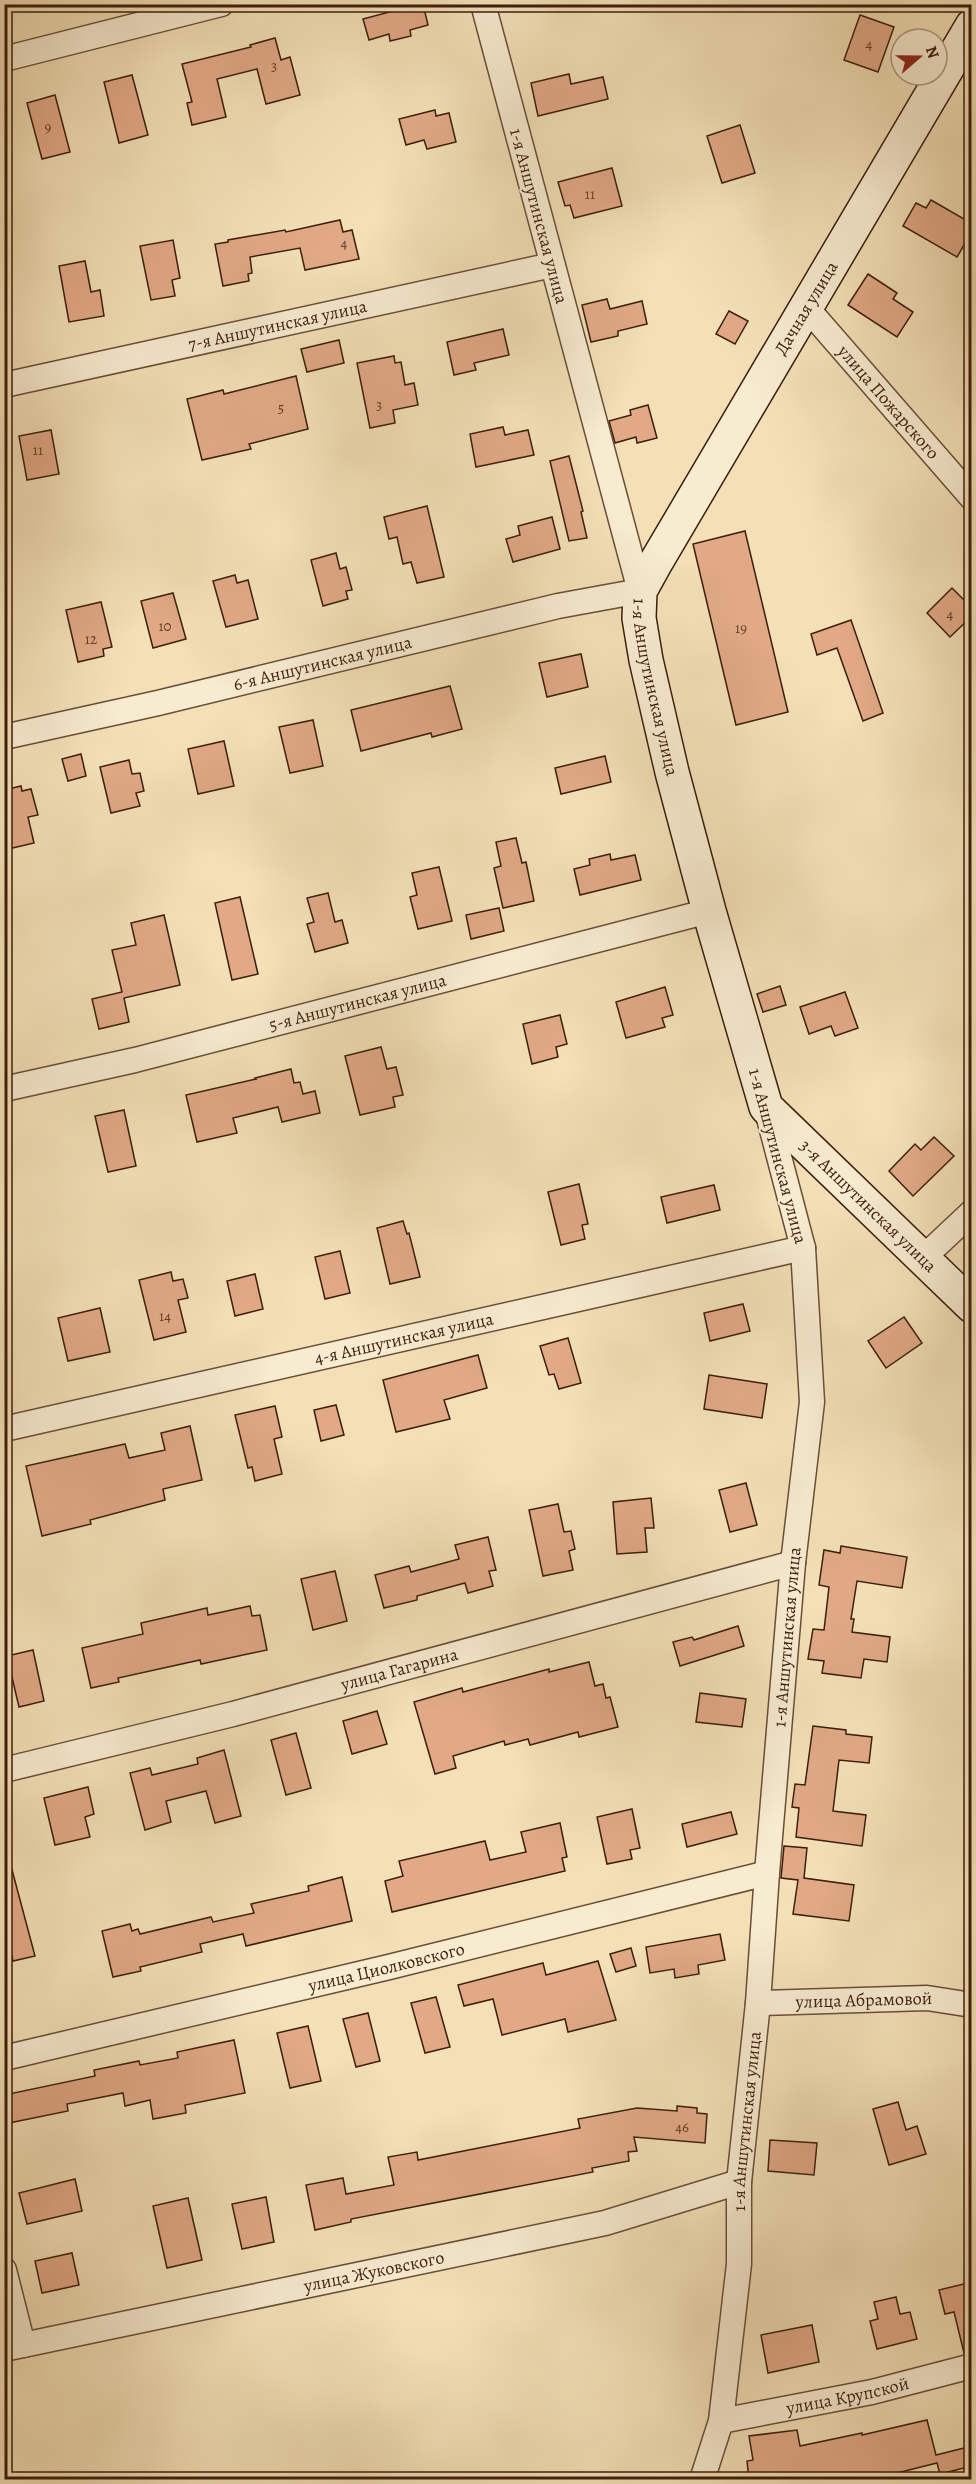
<svg xmlns="http://www.w3.org/2000/svg" width="976" height="2484" font-family="Alegreya,serif">
	<style>
		.building { fill: #e1a986; stroke: #3c1e0d; stroke-width: 1.5 }
		.lines { fill: none; stroke-linecap: round; stroke-linejoin: round }
		.street-casing { stroke: #6a4e38; stroke-width: 27 }
		.secondary-casing { stroke: #3c1e0d; stroke-width: 36 }
		.street { stroke: #f7ebd0; stroke-width: 24 }
		.secondary { stroke: #f7ebd0; stroke-width: 33 }
		.labels { text-anchor: middle; stroke-width: 4.5; stroke-linejoin: round; paint-order: stroke }
		.number-label { font-size: 15px; fill: #65412b }
		.street-label { font-size: 18px; fill: #3c1e0d; stroke: #f7ebd0 }
	</style>
	<rect width="100%" height="100%" fill="#f3e0b7"/>
	<filter id="stains"><feTurbulence type="fractalNoise" baseFrequency=".00333" numOctaves="4"/><feColorMatrix values="0 0 0 0 .2 0 0 0 0 .09 0 0 0 0 .02 0 0 0 .5 -.17"/></filter>
	<radialGradient id="worn" r=".72"><stop offset=".6" stop-color="#630" stop-opacity="0"/><stop offset="1" stop-color="#630" stop-opacity=".3"/></radialGradient>
	<!-- building -->
	<g class="building">
		<polygon points="419,4 423,4 428,25 410,30 411,36 390,41 389,34 369,40 363,19"/>
		<polygon points="860,15 894,27 878,72 844,60"/>
		<polygon points="275,38 281,60 290,57 300,95 266,104 257,69 217,79 226,117 192,125 187,103 192,102 182,64 251,47 250,45"/>
		<polygon points="569,74 571,84 603,77 608,99 538,116 531,83"/>
		<polygon points="132,75 148,135 119,143 104,82"/>
		<polygon points="55,95 70,152 42,159 27,103"/>
		<polygon points="435,110 436,116 449,113 456,142 427,149 424,140 406,145 399,119"/>
		<polygon points="740,125 755,173 722,183 707,136"/>
		<polygon points="612,168 622,206 574,218 570,205 565,206 558,182"/>
		<polygon points="931,200 971,223 967,231 971,233 957,257 903,226 916,203 926,208"/>
		<polygon points="340,220 343,232 352,230 359,259 305,270 300,248 250,257 252,273 248,274 249,281 223,286 215,244 228,242 228,240 285,230 286,232"/>
		<polygon points="173,240 180,278 172,280 175,296 151,300 140,246"/>
		<polygon points="85,261 91,292 100,290 104,316 69,322 59,266"/>
		<polygon points="868,274 897,293 893,299 913,312 897,337 848,305"/>
		<polygon points="607,299 610,309 642,301 647,324 618,331 618,336 591,342 582,305"/>
		<polygon points="729,311 748,321 735,344 716,334"/>
		<polygon points="503,329 509,355 474,363 476,370 454,375 447,342"/>
		<polygon points="339,340 344,363 307,372 301,349"/>
		<polygon points="394,356 395,363 401,362 405,385 414,383 418,405 393,410 395,423 370,428 357,363"/>
		<polygon points="296,376 308,429 249,444 251,449 202,460 187,399 223,390 224,394"/>
		<polygon points="648,405 657,438 637,443 636,437 615,443 609,421 631,415 630,410"/>
		<polygon points="503,427 505,435 528,430 534,455 476,467 470,434"/>
		<polygon points="51,430 59,474 27,480 19,436"/>
		<polygon points="569,456 583,511 581,512 587,538 569,541 550,461"/>
		<polygon points="427,506 444,577 417,583 411,562 403,564 397,537 389,539 384,517"/>
		<polygon points="552,517 560,549 513,562 506,539 520,535 518,526"/>
		<polygon points="745,531 788,712 736,725 693,544"/>
		<polygon points="336,553 340,569 346,567 352,590 346,591 348,599 323,606 311,560"/>
		<polygon points="235,575 237,583 248,580 258,619 226,627 213,581"/>
		<polygon points="952,588 972,608 972,616 950,637 927,613"/>
		<polygon points="173,593 186,639 153,648 141,601"/>
		<polygon points="101,602 112,647 103,649 104,656 78,662 66,610"/>
		<polygon points="851,620 883,713 863,721 837,648 817,655 811,634"/>
		<polygon points="581,654 588,687 547,697 539,663"/>
		<polygon points="450,686 462,729 432,737 431,733 361,751 351,710"/>
		<polygon points="313,720 323,766 290,773 279,727"/>
		<polygon points="224,741 234,786 198,794 188,749"/>
		<polygon points="81,754 86,776 68,781 62,759"/>
		<polygon points="605,756 611,782 561,794 555,768"/>
		<polygon points="129,760 132,774 140,773 144,791 136,793 140,806 111,813 100,767"/>
		<polygon points="21,786 22,791 31,789 38,815 28,817 34,843 4,850 4,790"/>
		<polygon points="516,838 522,863 526,862 534,901 503,908 494,868 501,866 496,842"/>
		<polygon points="610,854 611,860 635,855 641,880 580,895 574,869 590,865 589,859"/>
		<polygon points="439,867 452,921 418,929 410,897 417,895 412,873"/>
		<polygon points="328,893 335,922 342,920 348,943 315,952 307,924 314,922 307,898"/>
		<polygon points="240,897 258,974 232,980 215,903"/>
		<polygon points="499,908 504,931 471,939 466,915"/>
		<polygon points="164,915 180,985 124,998 129,1022 99,1029 92,999 122,992 112,950 136,945 131,923"/>
		<polygon points="780,986 786,1005 763,1012 757,994"/>
		<polygon points="665,987 673,1015 662,1018 665,1027 626,1038 616,1002"/>
		<polygon points="845,992 858,1028 835,1036 831,1026 809,1034 800,1007"/>
		<polygon points="560,1015 567,1044 556,1047 558,1057 532,1064 523,1024"/>
		<polygon points="381,1047 387,1069 396,1067 403,1095 393,1097 395,1107 360,1115 345,1056"/>
		<polygon points="291,1069 294,1083 300,1082 303,1094 315,1091 320,1113 282,1122 278,1107 233,1118 237,1133 197,1142 186,1095 256,1079 255,1078"/>
		<polygon points="124,1110 136,1166 108,1172 95,1116"/>
		<polygon points="934,1137 954,1156 913,1196 889,1171 915,1144 921,1150"/>
		<polygon points="579,1184 588,1224 582,1225 585,1239 561,1245 548,1192"/>
		<polygon points="714,1185 720,1210 667,1223 661,1197"/>
		<polygon points="403,1221 407,1234 409,1233 420,1277 390,1284 377,1228"/>
		<polygon points="340,1251 350,1293 325,1299 315,1257"/>
		<polygon points="171,1272 173,1281 183,1279 188,1298 178,1300 186,1332 154,1340 139,1280"/>
		<polygon points="255,1274 263,1309 235,1316 227,1281"/>
		<polygon points="743,1304 750,1331 710,1341 704,1313"/>
		<polygon points="100,1308 110,1352 68,1361 58,1318"/>
		<polygon points="904,1317 922,1343 886,1368 868,1341"/>
		<polygon points="568,1338 581,1383 559,1389 554,1374 549,1375 540,1346"/>
		<polygon points="478,1355 487,1388 444,1400 450,1419 396,1432 383,1380"/>
		<polygon points="709,1375 767,1384 762,1418 704,1409"/>
		<polygon points="336,1405 344,1435 321,1441 314,1410"/>
		<polygon points="275,1406 282,1437 274,1439 282,1474 255,1481 252,1467 248,1468 235,1415"/>
		<polygon points="190,1426 202,1480 163,1489 165,1500 90,1520 91,1524 42,1536 26,1466 125,1444 129,1458 165,1450 161,1433"/>
		<polygon points="746,1483 757,1525 730,1532 719,1490"/>
		<polygon points="651,1498 654,1528 645,1528 647,1552 617,1554 613,1502"/>
		<polygon points="558,1504 564,1532 571,1531 575,1549 569,1551 573,1570 543,1576 529,1510"/>
		<polygon points="488,1537 496,1570 489,1571 493,1586 468,1593 465,1583 417,1596 417,1600 384,1608 375,1575 409,1566 411,1572 459,1559 455,1545"/>
		<polygon points="841,1546 907,1557 902,1588 857,1581 851,1619 854,1619 852,1632 890,1637 887,1662 864,1659 861,1678 822,1673 824,1661 808,1659 813,1629 824,1630 829,1587 819,1585 824,1550 840,1553"/>
		<polygon points="335,1571 347,1621 313,1630 301,1579"/>
		<polygon points="250,1606 252,1616 260,1615 267,1650 201,1664 200,1660 118,1678 119,1682 91,1688 82,1648 143,1634 141,1623 207,1608 208,1615"/>
		<polygon points="738,1626 744,1646 680,1666 673,1642 692,1637 694,1640"/>
		<polygon points="33,1650 44,1701 19,1707 7,1656"/>
		<polygon points="589,1662 595,1686 603,1684 606,1698 610,1697 618,1727 579,1737 578,1732 530,1745 528,1739 505,1745 504,1741 453,1756 456,1768 435,1774 414,1702 462,1688 463,1692 549,1669 549,1672"/>
		<polygon points="700,1693 746,1699 742,1727 696,1722"/>
		<polygon points="377,1711 387,1744 352,1754 343,1721"/>
		<polygon points="813,1726 846,1730 846,1734 872,1737 869,1763 839,1760 833,1811 866,1815 862,1846 796,1837 799,1808 792,1807 795,1784 805,1785"/>
		<polygon points="296,1733 311,1788 286,1795 271,1740"/>
		<polygon points="224,1750 241,1816 215,1823 206,1791 166,1801 171,1822 145,1830 130,1773 150,1768 152,1775 198,1764 197,1758"/>
		<polygon points="88,1787 94,1814 85,1817 90,1837 55,1845 44,1798"/>
		<polygon points="632,1809 640,1848 630,1850 632,1859 607,1864 597,1817"/>
		<polygon points="731,1812 737,1834 687,1847 682,1824"/>
		<polygon points="560,1823 567,1857 562,1858 565,1871 392,1912 385,1881 403,1876 399,1861 485,1841 490,1860 526,1852 521,1832"/>
		<polygon points="784,1846 807,1848 804,1878 854,1885 849,1921 793,1914 798,1880 781,1878"/>
		<polygon points="11,1866 35,1956 13,1961 4,1926 4,1867"/>
		<polygon points="342,1877 352,1921 246,1946 243,1934 200,1944 202,1952 140,1967 141,1971 113,1977 102,1931 130,1924 132,1931 138,1929 140,1934 211,1917 213,1922 254,1913 251,1904 309,1891 308,1886"/>
		<polygon points="720,1934 725,1960 698,1965 699,1974 675,1978 674,1969 650,1973 646,1947"/>
		<polygon points="631,1948 636,1966 616,1972 610,1954"/>
		<polygon points="598,1961 616,2020 568,2032 565,2019 502,2035 493,1999 464,2006 458,1985 543,1963 546,1975"/>
		<polygon points="436,1997 450,2047 425,2053 411,2003"/>
		<polygon points="368,2013 380,2061 356,2067 343,2019"/>
		<polygon points="308,2026 321,2081 290,2088 277,2033"/>
		<polygon points="234,2040 245,2093 185,2105 186,2113 153,2119 150,2100 125,2106 123,2093 67,2104 68,2111 4,2124 4,2095 95,2076 94,2070 139,2061 140,2065 178,2058 177,2052"/>
		<polygon points="898,2102 906,2130 917,2126 926,2154 889,2165 873,2109"/>
		<polygon points="677,2106 697,2108 697,2113 707,2114 705,2143 634,2137 637,2151 628,2152 629,2161 592,2168 593,2172 351,2219 351,2222 315,2230 306,2185 343,2178 346,2194 394,2185 388,2157 417,2152 418,2160 580,2128 578,2119 637,2108 677,2111"/>
		<polygon points="770,2140 817,2143 814,2175 768,2171"/>
		<polygon points="75,2179 82,2211 27,2224 19,2193"/>
		<polygon points="266,2197 274,2242 242,2249 232,2204"/>
		<polygon points="188,2198 202,2260 167,2268 153,2206"/>
		<polygon points="72,2253 79,2285 42,2293 35,2261"/>
		<polygon points="972,2282 972,2352 964,2353 954,2312 945,2314 939,2290"/>
		<polygon points="896,2297 900,2314 910,2312 917,2339 877,2349 870,2321 878,2319 874,2302"/>
		<polygon points="812,2325 819,2362 768,2373 761,2335"/>
		<polygon points="927,2420 936,2455 972,2446 972,2466 940,2474 937,2463 869,2480 749,2480 747,2461 753,2460 749,2436 797,2430 800,2446 862,2433 862,2435"/>
	</g>
	<g class="lines">
		<defs>
			<g id="street">
				<polyline points="4,59 221,4"/>
				<path id="s1" d="M 806,307 L 972,498"/>
				<path id="s2" d="M 4,385 L 552,265"/>
				<path id="s3" d="M 4,737 L 158,703 L 558,606 L 640,591 L 483,4"/>
				<path id="s4" d="M 4,1089 L 135,1060 L 709,911"/>
				<polyline points="923,1258 972,1212"/>
				<path id="s5" d="M 4,1429 L 803,1248"/>
				<path id="s6" d="M 4,1770 L 233,1714 L 793,1563"/>
				<path id="s7" d="M 758,2003 L 927,1998 L 972,2005"/>
				<path id="s8" d="M 4,2058 L 389,1967 L 767,1873"/>
				<polyline points="4,2270 23,2345"/>
				<path id="s9" d="M 4,2349 L 605,2223 L 739,2182"/>
				<path id="s10" d="M 721,2421 L 872,2392 L 972,2366"/>
				<path id="s11" d="M 702,2480 L 721,2421 L 739,2264 L 739,2182 L 758,2003 L 767,1873 L 793,1563 L 812,1402 L 803,1248 L 766,1107"/>
			</g>
			<g id="secondary">
				<path id="s12" d="M 972,26 L 656,562 L 640,591 L 639,618 L 646,660 L 672,772 L 709,911 L 766,1107 L 972,1306"/>
			</g>
		</defs>
		<!-- street casing -->
		<use href="#street" class="street-casing"/>
		<!-- secondary casing -->
		<use href="#secondary" class="secondary-casing"/>
		<!-- street -->
		<use href="#street" class="street"/>
		<!-- secondary -->
		<use href="#secondary" class="secondary"/>
	</g>
	<g class="labels">
		<!-- number labels -->
		<g class="number-label">
			<text x="869" y="49">4</text>
			<text x="274" y="71">3</text>
			<text x="48" y="132">9</text>
			<text x="590" y="199">11</text>
			<text x="344" y="248">4</text>
			<text x="379" y="410">3</text>
			<text x="281" y="413">5</text>
			<text x="38" y="455">11</text>
			<text x="950" y="619">4</text>
			<text x="165" y="631">10</text>
			<text x="741" y="633">19</text>
			<text x="91" y="644">12</text>
			<text x="165" y="1321">14</text>
			<text x="682" y="2132">46</text>
		</g>
		<!-- street labels -->
		<g class="street-label">
			<text transform="translate(539 216) rotate(75)" y="6">1-я Аншутинская улица</text>
			<text transform="translate(806 308) rotate(-59)" y="6">Дачная улица</text>
			<text dy="6" stroke="none"><textPath href="#s2" startOffset="280">7-я Аншутинская улица</textPath></text>
			<text dy="6" stroke="none"><textPath href="#s1" startOffset="126">улица Пожарского</textPath></text>
			<text dy="6" stroke="none"><textPath href="#s3" startOffset="327">6-я Аншутинская улица</textPath></text>
			<text dy="6" stroke="none"><textPath href="#s12" startOffset="753">1-я Аншутинская улица</textPath></text>
			<text dy="6" stroke="none"><textPath href="#s4" startOffset="364">5-я Аншутинская улица</textPath></text>
			<text transform="translate(778 1156) rotate(75)" y="6">1-я Аншутинская улица</text>
			<text dy="6" stroke="none"><textPath href="#s12" startOffset="1330">3-я Аншутинская улица</textPath></text>
			<text dy="6" stroke="none"><textPath href="#s5" startOffset="410">4-я Аншутинская улица</textPath></text>
			<text dy="6" stroke="none"><textPath href="#s11" startOffset="849">1-я Аншутинская улица</textPath></text>
			<text dy="6" stroke="none"><textPath href="#s6" startOffset="408">улица Гагарина</textPath></text>
			<text dy="6" stroke="none"><textPath href="#s8" startOffset="393">улица Циолковского</textPath></text>
			<text dy="6" stroke="none"><textPath href="#s7" startOffset="106">улица Абрамовой</textPath></text>
			<text dy="6" stroke="none"><textPath href="#s11" startOffset="363">1-я Аншутинская улица</textPath></text>
			<text dy="6" stroke="none"><textPath href="#s9" startOffset="378">улица Жуковского</textPath></text>
			<text dy="6" stroke="none"><textPath href="#s10" startOffset="129">улица Крупской</textPath></text>
		</g>
	</g>
	<!-- margin -->
	<rect width="976" height="2484" fill="none" stroke="#f3e0b7" stroke-width="24"/>
	<rect x="6" y="6" width="964" height="2472" fill="none" stroke="#3c1e0d" stroke-width="3"/>
	<rect x="12" y="12" width="952" height="2460" fill="none" stroke="#3c1e0d" stroke-width="1.5"/>
	<!-- north arrow -->
	<g transform="translate(919 57) rotate(70)"><circle r="28" fill="#f7ebd0" stroke="#ac9982" stroke-width="1.5"/>
	<path d="M0-4.5L10 22L0 15L-10 22Z" fill="#8f2418"/>
	<text y="-9" font-size="16" font-weight="bold" text-anchor="middle" fill="#3c1e0d">N</text>
	</g>
	<rect width="100%" height="100%" filter="url(#stains)"/>
	<rect width="100%" height="100%" fill="url(#worn)"/>
</svg>
